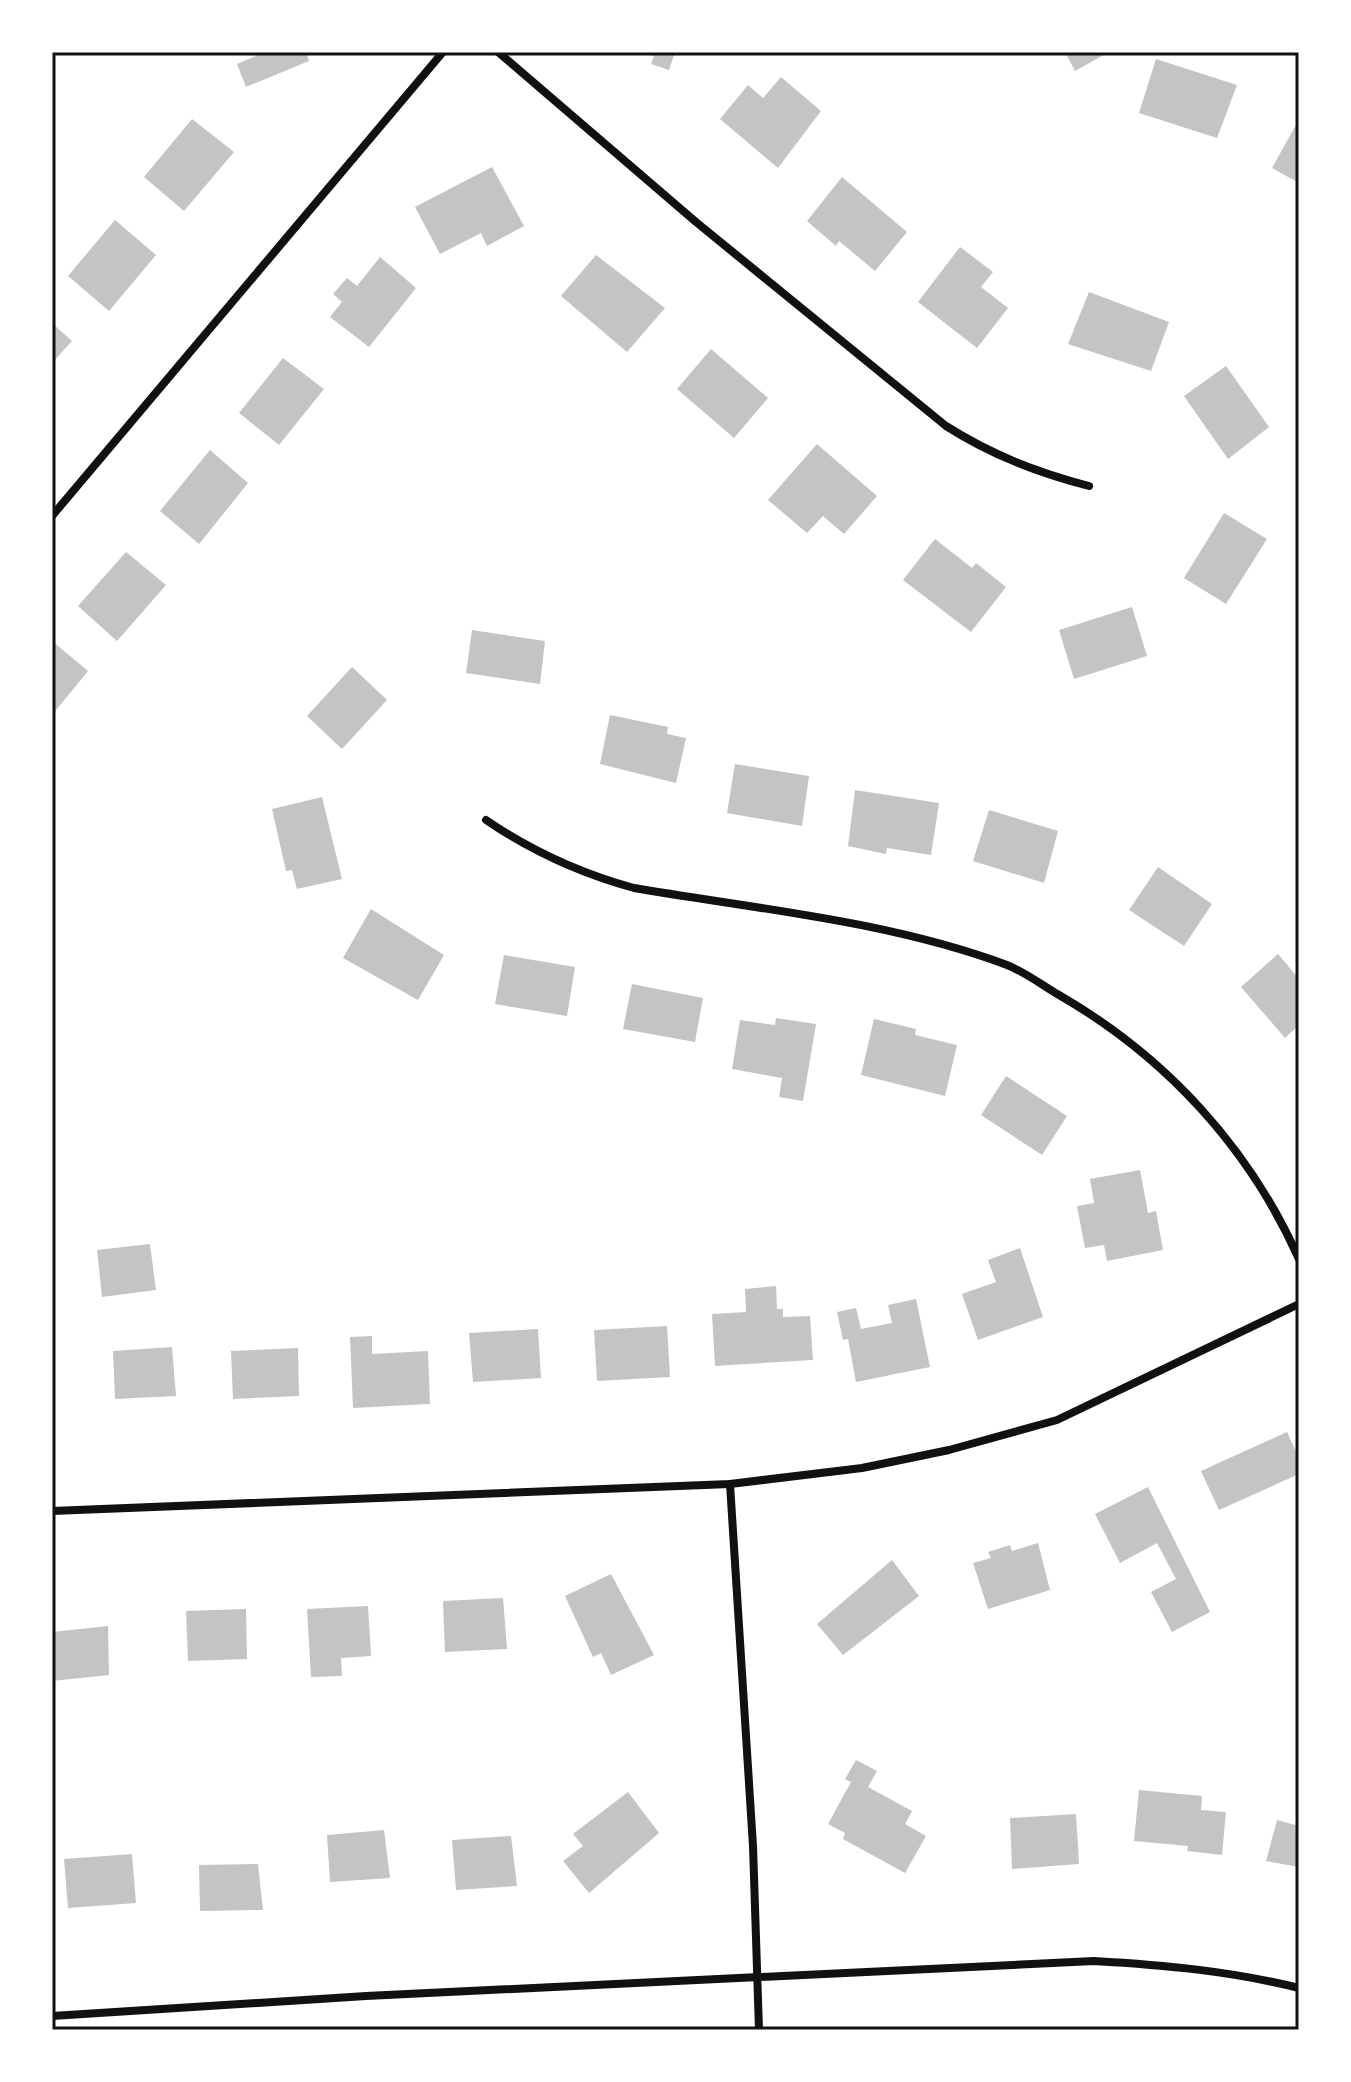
<svg xmlns="http://www.w3.org/2000/svg" width="1351" height="2082" font-family="Manrope,sans-serif">
	<style>
		.building { fill: #c4c4c4 }
		.lines { fill: none; stroke-linecap: round; stroke-linejoin: round }
		.minor { stroke: #111; stroke-width: 8 }
		.neatline { fill: none; stroke: #111; stroke-width: 3 }
	</style>
	<rect width="100%" height="100%" fill="#fff"/>
	<!-- building -->
	<g class="building">
		<polygon points="254,52 306,52 309,61 246,87 237,64 256,56"/>
		<polygon points="675,52 669,70 651,64 654,56 645,53"/>
		<polygon points="1065,52 1109,52 1075,71"/>
		<polygon points="1156,59 1237,85 1217,138 1139,113"/>
		<polygon points="781,77 821,111 778,168 720,119 748,85 763,98"/>
		<polygon points="192,119 234,152 184,211 144,177"/>
		<polygon points="1297,123 1299,124 1299,183 1272,168"/>
		<polygon points="492,167 524,226 487,246 481,233 440,254 415,207"/>
		<polygon points="842,177 907,232 875,271 839,241 836,246 807,221"/>
		<polygon points="115,220 156,255 109,311 68,276"/>
		<polygon points="960,247 993,272 981,287 1008,308 977,348 918,302"/>
		<polygon points="596,255 665,308 627,352 561,296"/>
		<polygon points="380,257 416,288 369,347 330,317 342,302 333,294 347,278 357,286"/>
		<polygon points="1089,292 1169,322 1151,371 1068,344"/>
		<polygon points="52,323 72,341 52,363"/>
		<polygon points="711,349 768,398 734,438 677,389"/>
		<polygon points="283,358 324,389 279,445 239,413"/>
		<polygon points="1226,366 1269,427 1228,459 1184,396"/>
		<polygon points="817,444 877,496 844,534 823,516 807,533 768,500"/>
		<polygon points="210,450 248,483 199,544 160,511"/>
		<polygon points="1224,513 1267,539 1226,604 1184,578"/>
		<polygon points="935,539 972,568 976,563 1006,587 971,632 903,580"/>
		<polygon points="126,552 166,585 117,641 78,606"/>
		<polygon points="1132,607 1147,656 1074,679 1059,630"/>
		<polygon points="472,630 545,641 540,684 466,673"/>
		<polygon points="52,641 88,671 52,715"/>
		<polygon points="352,667 387,700 342,749 307,716"/>
		<polygon points="610,715 668,727 667,734 686,738 676,783 600,764"/>
		<polygon points="735,764 809,776 802,826 727,813"/>
		<polygon points="855,790 939,803 931,855 887,848 886,854 848,846"/>
		<polygon points="322,797 342,879 297,889 292,870 286,871 272,809"/>
		<polygon points="989,810 1058,831 1044,883 973,861"/>
		<polygon points="1158,867 1212,904 1184,946 1129,910"/>
		<polygon points="371,909 444,955 418,1000 343,958"/>
		<polygon points="1278,954 1299,979 1299,1025 1285,1038 1241,987"/>
		<polygon points="504,955 575,967 567,1016 495,1004"/>
		<polygon points="632,984 703,998 695,1042 623,1029"/>
		<polygon points="776,1018 816,1024 803,1101 779,1097 782,1078 732,1069 740,1020 775,1025"/>
		<polygon points="874,1019 916,1029 915,1035 957,1045 945,1096 861,1075"/>
		<polygon points="1006,1076 1067,1116 1042,1155 981,1115"/>
		<polygon points="1140,1170 1148,1213 1156,1211 1163,1250 1107,1261 1104,1245 1085,1248 1077,1206 1094,1203 1090,1179"/>
		<polygon points="150,1244 156,1290 102,1297 97,1250"/>
		<polygon points="1020,1248 1043,1317 978,1340 962,1294 996,1282 988,1260"/>
		<polygon points="776,1286 777,1309 783,1309 783,1317 810,1316 813,1360 715,1366 712,1314 746,1312 745,1289"/>
		<polygon points="916,1299 930,1367 856,1382 848,1339 843,1340 837,1312 856,1308 861,1329 892,1323 888,1305"/>
		<polygon points="667,1326 670,1377 597,1381 594,1330"/>
		<polygon points="538,1329 541,1378 473,1382 469,1333"/>
		<polygon points="372,1336 372,1354 428,1351 430,1404 353,1408 350,1337"/>
		<polygon points="172,1347 176,1396 115,1399 113,1351"/>
		<polygon points="298,1348 299,1396 233,1399 231,1351"/>
		<polygon points="1287,1432 1299,1458 1299,1474 1219,1510 1201,1471"/>
		<polygon points="1148,1487 1210,1612 1172,1632 1151,1592 1176,1579 1157,1543 1120,1563 1095,1514"/>
		<polygon points="1038,1543 1050,1590 988,1609 973,1563 991,1558 988,1552 1010,1545 1012,1551"/>
		<polygon points="892,1560 919,1596 843,1655 817,1624"/>
		<polygon points="611,1574 654,1655 611,1675 601,1653 593,1657 565,1596"/>
		<polygon points="503,1598 507,1649 445,1652 443,1601"/>
		<polygon points="368,1606 371,1656 341,1658 342,1676 311,1677 307,1609"/>
		<polygon points="246,1609 247,1659 188,1661 186,1611"/>
		<polygon points="108,1626 109,1675 52,1681 52,1632"/>
		<polygon points="856,1760 877,1771 868,1787 912,1811 905,1824 926,1836 905,1873 843,1839 845,1833 828,1824 851,1782 845,1779"/>
		<polygon points="1139,1790 1202,1796 1201,1810 1226,1812 1222,1855 1187,1851 1188,1846 1134,1841"/>
		<polygon points="628,1792 659,1833 589,1893 563,1861 583,1846 573,1834"/>
		<polygon points="1076,1814 1079,1864 1012,1869 1010,1818"/>
		<polygon points="1277,1820 1299,1826 1299,1867 1266,1861"/>
		<polygon points="384,1830 390,1878 330,1882 327,1835"/>
		<polygon points="511,1836 517,1886 456,1890 452,1840"/>
		<polygon points="132,1854 136,1903 68,1908 64,1859"/>
		<polygon points="258,1864 263,1910 200,1911 199,1865"/>
	</g>
	<g class="lines">
		<!-- minor -->
		<g class="minor">
			<path d="M 498,52 L 696,222 L 946,426 C 992,455 1036,472 1089,486"/>
			<polyline points="52,516 443,52"/>
			<path d="M 486,820 C 533,852 579,873 634,888 C 757,909 889,921 1007,965 C 1025,972 1042,985 1059,995 C 1165,1056 1249,1147 1299,1259"/>
			<polyline points="730,1484 753,1846 759,2030"/>
			<polyline points="52,1511 730,1484 862,1468 949,1450 1057,1420 1299,1304"/>
			<path d="M 52,2016 L 366,1996 L 1094,1961 C 1164,1965 1231,1971 1299,1988"/>
		</g>
	</g>
	<!-- border -->
	<rect width="1351" height="2082" fill="none" stroke="#ffffff" stroke-width="108"/>
	<rect x="54" y="54" width="1243" height="1974" class="neatline"/>
</svg>
